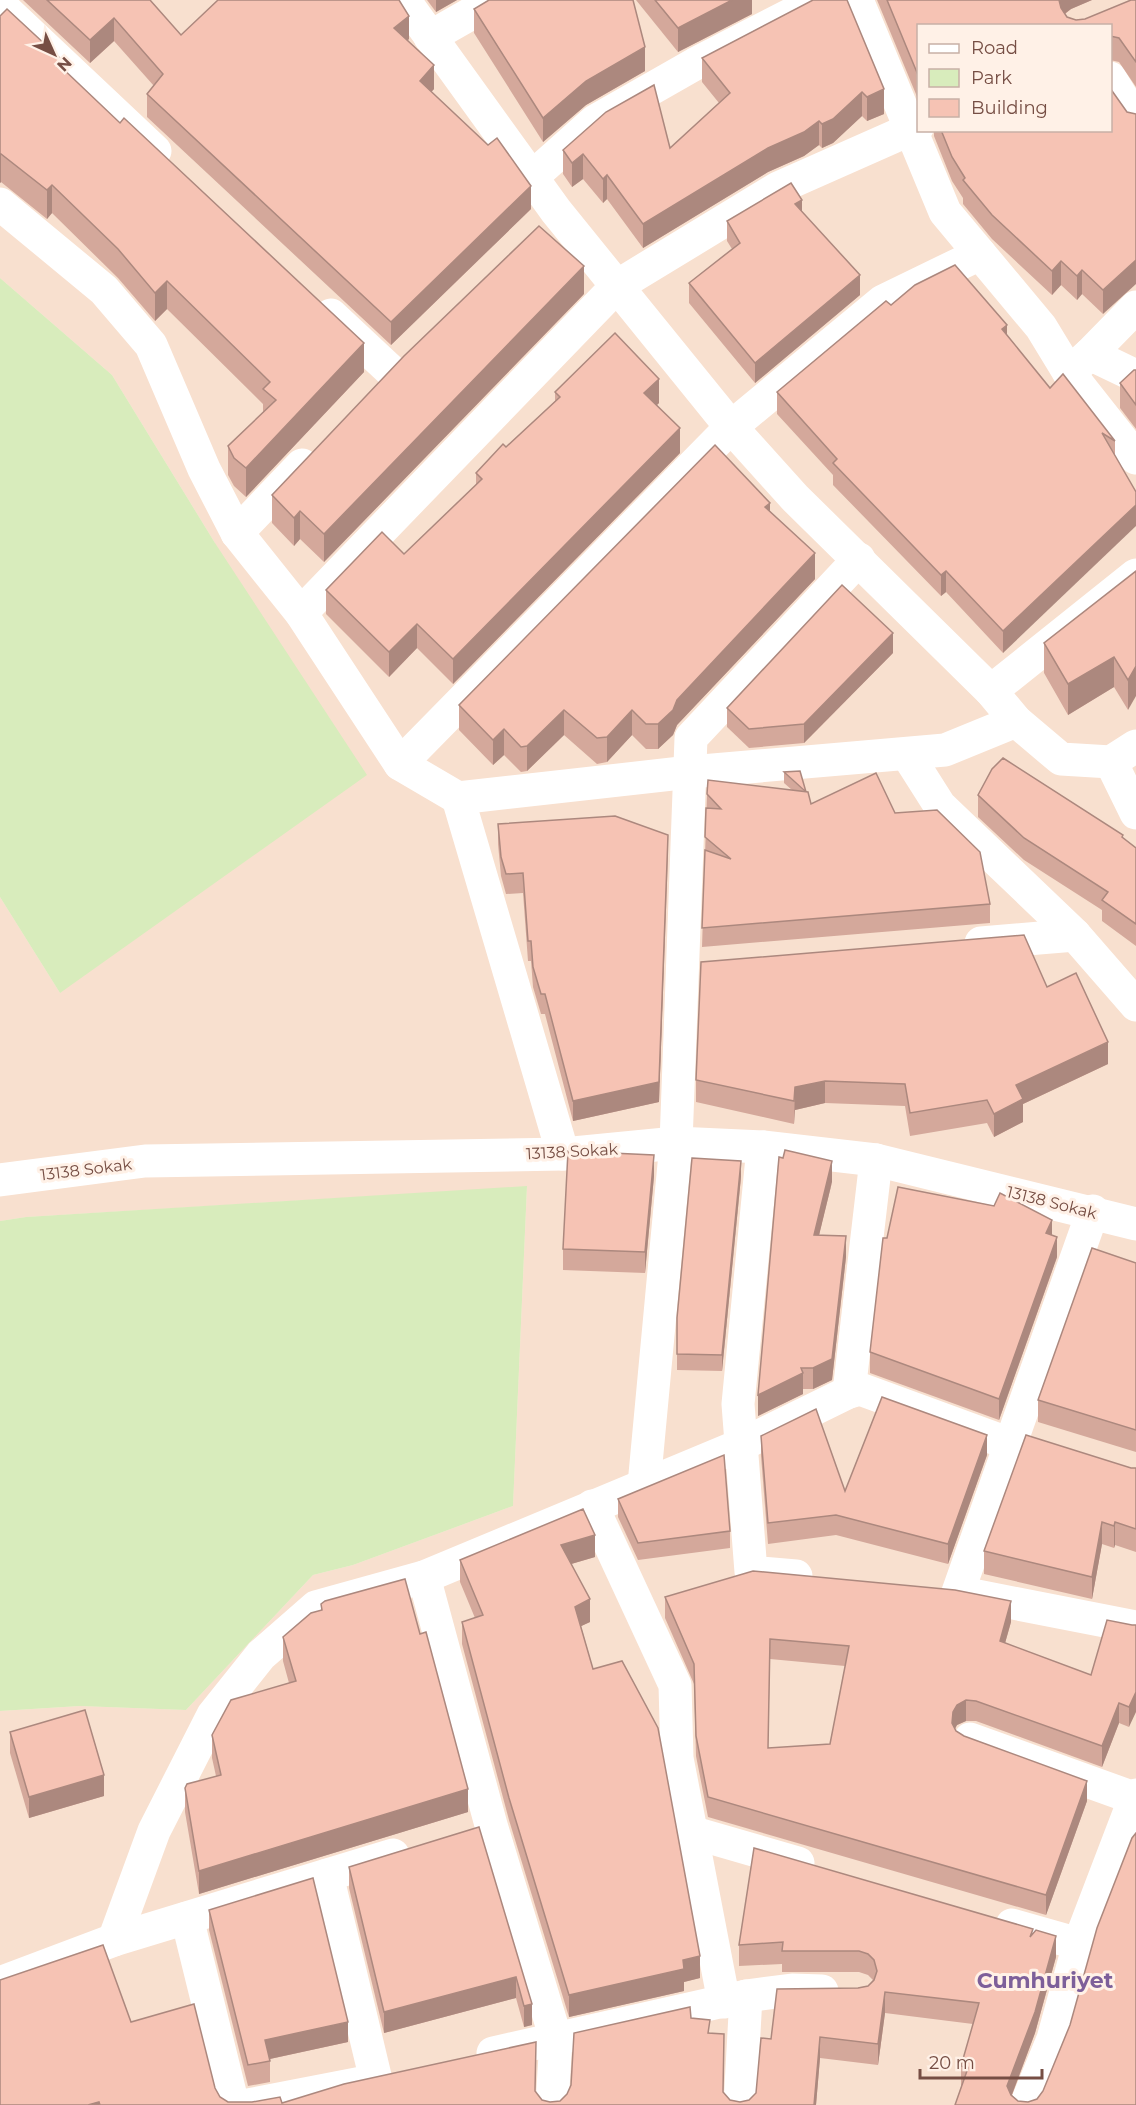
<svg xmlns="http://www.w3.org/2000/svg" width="1136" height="2105" font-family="Montserrat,sans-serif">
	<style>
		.residential { fill: #f8e0cf; fill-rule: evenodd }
		.green { fill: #d8ecbc }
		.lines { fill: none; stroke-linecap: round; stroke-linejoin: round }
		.street { stroke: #fff; stroke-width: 33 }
		.secondary { stroke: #fff; stroke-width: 33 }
		.wall { fill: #d4a89b; fill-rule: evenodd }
		.shaded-wall { fill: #ac887e }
		.building { fill: #f6c3b4; stroke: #ac887e; stroke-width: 1.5; fill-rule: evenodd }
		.labels { text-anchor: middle; stroke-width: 6; stroke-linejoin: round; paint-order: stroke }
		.street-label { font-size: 16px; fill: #764e44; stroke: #fff1e7 }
		.district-label { font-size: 22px; font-weight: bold; fill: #7d5f9a; stroke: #fff1e7 }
	</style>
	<rect width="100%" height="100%" fill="#feedde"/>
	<!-- residential -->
	<path class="residential" d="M 0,0 L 1136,0 L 1136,2105 L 0,2105 L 0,1711 L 80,1706 L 186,1710 L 313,1575 L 353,1565 L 513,1506 L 527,1187 L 26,1217 L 0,1221 L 0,897 L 60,993 L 215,543 L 112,375 L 0,278 ZM 918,26 L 1110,26 L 1110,130 L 918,130 Z"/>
	<!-- green -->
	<g class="green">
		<polygon points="0,278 112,375 215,543 367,775 60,993 0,897"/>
		<polygon points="527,1186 513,1506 353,1565 313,1575 186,1710 80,1706 0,1711 0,1221 26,1217"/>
	</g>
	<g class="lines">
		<!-- street -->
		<g class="street">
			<polyline points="857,0 945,212 1041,327 1069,373 1136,458"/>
			<polyline points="0,5 155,151"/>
			<polyline points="430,37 495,0"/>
			<polyline points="1110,78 1136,120"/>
			<polyline points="531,178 595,121 695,64 819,0"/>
			<polyline points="0,204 104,290 151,345 204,469 237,533 301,613 400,764 458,798 690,772 945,750 1016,721"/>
			<polyline points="331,315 391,371"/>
			<polyline points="1090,354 1136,307"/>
			<polyline points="1069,373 1090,354 1136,376"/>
			<polyline points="237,533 302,465"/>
			<polyline points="301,613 617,286 778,188 918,126"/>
			<polyline points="991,691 1136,575"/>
			<polyline points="907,754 940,806 1075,935 1136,1005"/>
			<polyline points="1111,762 1136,813"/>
			<polyline points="400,764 731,427 883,301 980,254"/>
			<polyline points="458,798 563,1154"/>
			<polyline points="981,943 1075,935"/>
			<polyline points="763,1147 738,1404 751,1572 796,1576"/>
			<polyline points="876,1160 849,1392 860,1389 1010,1444"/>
			<polyline points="644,1485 676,1143 691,738 859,559"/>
			<polyline points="592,1506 675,1685 677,1758 724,2002"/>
			<polyline points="424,1577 491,1825 556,2039 552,2105"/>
			<polyline points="958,1592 1093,1211"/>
			<polyline points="967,1594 1136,1627"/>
			<polyline points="970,1739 1134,1798"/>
			<polyline points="691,1832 798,1863"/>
			<polyline points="327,1875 376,2080"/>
			<polyline points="187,1918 233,2105"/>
			<polyline points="1012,1925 1079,1944"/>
			<polyline points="114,1940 393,1855"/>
			<polyline points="0,1983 114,1940 154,1831 213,1715 261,1655 316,1607 424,1577 741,1445 849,1392"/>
			<polyline points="493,2053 746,1996 792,1990 822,1991"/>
			<polyline points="248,2105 367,2082"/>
			<polyline points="740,2105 746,1996"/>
			<polyline points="1026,2105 1053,2039 1079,1944 1136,1795"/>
		</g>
		<!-- secondary -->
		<g class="secondary">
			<polyline points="404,0 556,211 731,427 795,498 991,691 1016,721 1061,759 1111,762 1136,746"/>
			<polyline points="0,1180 145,1161 563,1154 676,1143 763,1147 876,1160 1136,1224"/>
		</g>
	</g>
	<!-- wall -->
	<g class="wall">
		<polygon points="23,0 150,0 181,35 409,39 408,40 434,89 431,92 531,209 391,345 147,117 147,94 154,86 114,41 90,63"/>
		<polygon points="427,0 457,0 436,12"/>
		<polygon points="636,0 752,0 752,14 678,52"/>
		<polygon points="813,0 884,114 867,121 862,116 833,143 822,148 819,145 804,156 768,172 643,248 607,199 603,203 583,179 572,187 563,174 563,150 670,148 719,103 702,82 702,58"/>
		<polygon points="877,0 1092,0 1071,9 1065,14 1067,17 1076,20 1085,19 1136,0 1136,87 1119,62 1110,60 1110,26 918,26 918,99"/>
		<polygon points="474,9 645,71 586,105 543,142 474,33"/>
		<polygon points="0,16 62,68 364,372 246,497 234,486 228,475 228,446 263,412 263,404 167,309 155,321 118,278 52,213 47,219 1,182 0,183"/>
		<polygon points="934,130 1110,130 1103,314 1082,294 1077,300 1061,285 1052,295 992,239 963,204 963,198 952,181 934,136"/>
		<polygon points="802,212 860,295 755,383 689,303 689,283 732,249 727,241 727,221"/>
		<polygon points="584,294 324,562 300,539 294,546 272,523 272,495"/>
		<polygon points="891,305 1007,335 1050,388 1115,441 1115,456 1003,653 946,592 941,596 833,485 833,475 777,414 777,392"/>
		<polygon points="1136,370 1136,429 1120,408 1120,383"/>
		<polygon points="555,392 659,403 657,405 680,453 453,684 417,648 389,677 326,614 326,590 404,554 476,485 476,473 506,447 555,401"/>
		<polygon points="770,511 815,579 677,725 673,735 658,749 646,749 632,735 607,762 597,764 564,735 527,771 521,772 504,755 493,765 459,730 459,705"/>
		<polygon points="1136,571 1128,710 1114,687 1068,715 1044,673 1044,643"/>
		<polygon points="893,653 804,743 749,748 727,727 727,708"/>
		<polygon points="784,772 805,792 811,804 895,813 990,904 990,923 702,947 707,794 792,790 784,783"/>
		<polygon points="978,795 1123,838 1136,848 1136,946 1102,921 1102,910 1024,860 978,817"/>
		<polygon points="498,824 668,855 659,1102 573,1121 545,1014 541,1014 533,987 531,961 528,961 523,893 506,894 501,876 498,844"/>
		<polygon points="1047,987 1108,1064 1023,1104 1023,1122 994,1137 987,1123 910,1136 905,1106 825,1103 795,1110 794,1124 696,1102 696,1080"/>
		<polygon points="654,1176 645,1273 563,1270 563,1249"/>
		<polygon points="741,1177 722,1371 677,1370 677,1318"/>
		<polygon points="832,1182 819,1235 846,1257 832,1380 813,1389 803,1389 803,1394 758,1416"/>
		<polygon points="1052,1235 1057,1257 999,1420 870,1373 870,1352"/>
		<polygon points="1136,1263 1136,1452 1038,1422 1038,1400"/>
		<polygon points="761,1436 845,1491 987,1455 948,1564 836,1535 768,1544 761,1456"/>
		<polygon points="1131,1468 1136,1468 1136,1552 1115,1545 1114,1548 1102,1544 1092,1599 984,1574 984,1551"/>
		<polygon points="618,1499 730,1531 730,1548 638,1560 618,1517"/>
		<polygon points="595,1557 571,1564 590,1622 581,1626 593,1669 700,1978 684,1982 684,1991 569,2017 509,1820 462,1644 462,1622 475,1618 460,1582 460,1560"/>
		<path d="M 665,1597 L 1011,1622 L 1005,1643 L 1091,1675 L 1132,1625 L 1129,1727 L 1119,1723 L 1102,1767 L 976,1721 L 966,1721 L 957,1725 L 955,1729 L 956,1731 L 964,1736 L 1087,1801 L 1046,1915 L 708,1817 L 696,1756 L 694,1684 L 665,1618 ZM 770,1659 L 845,1666 L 830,1744 L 768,1748 Z"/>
		<polygon points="321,1604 468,1812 199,1894 185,1812 185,1788 216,1776 212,1758 212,1735 289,1683 283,1661 283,1637 321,1610"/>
		<polygon points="10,1732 104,1796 29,1818 10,1753"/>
		<polygon points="479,1827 532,2025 524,2027 516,1998 384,2033 349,1888 349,1867"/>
		<polygon points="754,1848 1033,1933 1056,1957 1035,2033 1012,2095 1018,2101 1028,2102 1037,2099 1043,2091 1070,2025 1136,2105 955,2105 961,2087 961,2066 973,2024 885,2013 878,2065 820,2058 816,2105 0,2105 131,2022 215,2088 220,2097 228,2102 282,2103 535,2092 542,2100 550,2102 560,2101 691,2018 710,2033 723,2092 730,2100 740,2102 749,2100 756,2093 771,2039 858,1988 868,1986 873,1980 868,1975 859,1972 782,1972 782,1964 739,1966 739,1945"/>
		<polygon points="209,1910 348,2042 270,2059 270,2082 248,2086 209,1930"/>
	</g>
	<!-- shaded-wall -->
	<g class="shaded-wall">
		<polygon points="436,0 457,0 436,12"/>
		<polygon points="732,0 752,0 752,14 678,52 678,28"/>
		<polygon points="1059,0 1092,0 1071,9 1063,15 1059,24"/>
		<polygon points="409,16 409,39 394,51 394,28"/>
		<polygon points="114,18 114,41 90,63 90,40"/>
		<polygon points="645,47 645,71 586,105 543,142 543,118 586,81"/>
		<polygon points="62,60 62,89 58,64"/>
		<polygon points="434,65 434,89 420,104 420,81"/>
		<polygon points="884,89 884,114 867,121 867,97"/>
		<polygon points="862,92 862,116 833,143 822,148 822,124"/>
		<polygon points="819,121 819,145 804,156 768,172 643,248 643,224 768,148"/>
		<polygon points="1,154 1,182 0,183 0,155"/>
		<polygon points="583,154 583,179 572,187 572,163"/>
		<polygon points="607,175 607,199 603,203 603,179"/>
		<polygon points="52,185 52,213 47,219 47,190"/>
		<polygon points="531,186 531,209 391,345 391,322"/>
		<polygon points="802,200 802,220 795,204"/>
		<polygon points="1136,260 1136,284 1103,314 1103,290"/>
		<polygon points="1061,261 1061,285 1052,295 1052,271"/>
		<polygon points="584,266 584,294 324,562 324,534"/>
		<polygon points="1082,270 1082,294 1077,300 1077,276"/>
		<polygon points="860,275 860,295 755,383 755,363"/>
		<polygon points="167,281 167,309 155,321 155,293"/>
		<polygon points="1007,325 1007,346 1002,329"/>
		<polygon points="364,343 364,372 246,497 246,468"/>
		<polygon points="659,379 659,403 644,417 644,393"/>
		<polygon points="680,428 680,453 453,684 453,659"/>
		<polygon points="770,503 770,528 765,507"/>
		<polygon points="1136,505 1136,526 1003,653 1003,631"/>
		<polygon points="300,511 300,539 294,546 294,518"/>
		<polygon points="815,553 815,579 677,725 673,735 658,749 658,724 677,700"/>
		<polygon points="946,571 946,592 941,596 941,575"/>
		<polygon points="417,624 417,648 389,677 389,652"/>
		<polygon points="893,633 893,653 804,743 804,724"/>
		<polygon points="1114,657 1114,687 1068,715 1068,684"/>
		<polygon points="1136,666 1136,696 1128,710 1128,680"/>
		<polygon points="564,710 564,735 527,771 527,746"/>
		<polygon points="632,710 632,735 607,762 607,737"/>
		<polygon points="504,729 504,755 493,765 493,740"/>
		<polygon points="668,835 659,1102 573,1121 573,1101"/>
		<polygon points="1108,1042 1108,1064 1023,1104 1023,1122 994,1137 994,1114 1016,1085"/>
		<polygon points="825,1081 825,1103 795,1110 794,1124 795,1087"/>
		<polygon points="654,1155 654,1176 645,1273 645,1252"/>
		<polygon points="741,1161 741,1177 722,1371 722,1355"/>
		<polygon points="832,1161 832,1182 814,1256 814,1235"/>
		<polygon points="1052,1220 1052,1241 1046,1233"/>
		<polygon points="846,1236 846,1257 832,1380 813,1389 813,1368"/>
		<polygon points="1057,1237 1057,1257 999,1420 999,1399"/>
		<polygon points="803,1373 803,1394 758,1416 758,1395"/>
		<polygon points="987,1435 987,1455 948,1564 948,1544"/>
		<polygon points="1102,1522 1102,1544 1092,1599 1092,1577"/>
		<polygon points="1115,1522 1115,1545 1114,1548 1114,1526"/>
		<polygon points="595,1535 595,1557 561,1567 561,1545"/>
		<polygon points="590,1599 590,1622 575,1629 575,1607"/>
		<polygon points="1011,1601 1011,1622 1000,1661 1000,1641"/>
		<polygon points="1136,1692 1136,1712 1129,1727 1129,1707"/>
		<polygon points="966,1700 966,1721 957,1725 953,1732 952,1723 953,1712 957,1705"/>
		<polygon points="1119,1703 1119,1723 1102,1767 1102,1746"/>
		<polygon points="104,1775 104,1796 29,1818 29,1797"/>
		<polygon points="1087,1781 1087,1801 1046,1915 1046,1895"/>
		<polygon points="468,1789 468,1812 199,1894 199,1871"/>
		<polygon points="1056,1936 1056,1957 1035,2033 1008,2105 1007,2086"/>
		<polygon points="700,1956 700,1978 684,1982 684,1991 569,2017 569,1995 683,1960"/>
		<polygon points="516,1977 516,1998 384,2033 384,2012"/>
		<polygon points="885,1992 885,2013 878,2065 878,2044"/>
		<polygon points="532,2004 532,2025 524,2027 524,2006"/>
		<polygon points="348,2022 348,2042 265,2060 265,2040"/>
		<polygon points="820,2037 820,2058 816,2105 814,2105"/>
		<polygon points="99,2102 99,2105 88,2105"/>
	</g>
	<!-- building -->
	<g class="building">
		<polygon points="47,0 150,0 181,35 218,0 399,0 409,16 394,28 434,65 420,81 488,145 497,138 531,186 391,322 147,94 163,74 114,18 90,40"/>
		<polygon points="489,0 633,0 645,47 586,81 543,118 474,9"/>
		<polygon points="655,0 732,0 678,28"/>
		<polygon points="813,0 847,0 884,89 867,97 862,92 833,119 822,124 819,121 804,132 768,148 643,224 607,175 603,179 583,154 572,163 563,150 606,112 654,85 670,148 730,93 702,58"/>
		<polygon points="887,0 1059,0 1061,8 1067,17 1076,20 1085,19 1131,0 1136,0 1136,62 1119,38 1110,36 1110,26 918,26 918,75"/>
		<polygon points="7,9 62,60 58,64 120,123 124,118 364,343 246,468 234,458 228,446 276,400 263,389 270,382 167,281 155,293 118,249 52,185 47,190 1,154 0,155 0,16"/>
		<polygon points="1110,88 1127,112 1136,114 1136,260 1103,290 1082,270 1077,276 1061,261 1052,271 992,215 963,180 965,178 952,157 941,130 1110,130"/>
		<polygon points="791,183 802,200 795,204 860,275 755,363 689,283 740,243 727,221"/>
		<polygon points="539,226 584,266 324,534 300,511 294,518 272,495 404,356"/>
		<polygon points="955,265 1007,325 1002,329 1050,388 1063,374 1115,441 1102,433 1136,492 1136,505 1003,631 946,571 941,575 833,463 837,459 777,392 886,301 891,305 915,285"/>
		<polygon points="615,333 659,379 644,393 680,428 453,659 417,624 389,652 326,590 382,532 404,554 482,479 476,473 503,444 506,447 560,397 555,392"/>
		<polygon points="1134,370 1136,370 1136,405 1120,383"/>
		<polygon points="715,445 770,503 765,507 815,553 677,700 673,710 658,724 646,724 632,710 607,737 597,738 564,710 527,746 521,747 504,729 493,740 459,705"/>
		<polygon points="1136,571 1136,666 1128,680 1114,657 1068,684 1044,643"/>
		<polygon points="842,585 893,633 804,724 749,729 727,708"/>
		<polygon points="1003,758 1123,835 1122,837 1136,848 1136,924 1102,900 1108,892 1024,838 978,795 992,769"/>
		<polygon points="800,771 806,792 784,772"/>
		<polygon points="876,773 895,813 937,810 980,852 990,904 702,928 705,850 731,859 705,837 706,808 721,809 707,794 708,780 808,792 811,804"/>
		<polygon points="615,816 668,835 659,1082 573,1101 545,994 541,994 533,967 531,941 528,941 523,873 506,874 501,857 498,824"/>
		<polygon points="1024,935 1047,987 1076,973 1108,1042 1016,1085 1023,1099 994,1114 987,1100 910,1113 905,1084 825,1081 795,1087 794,1101 696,1080 701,962"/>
		<polygon points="785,1150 832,1161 814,1235 846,1236 832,1359 813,1368 801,1368 803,1373 758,1395 779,1157 783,1158"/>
		<polygon points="568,1151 654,1155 645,1252 563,1249"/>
		<polygon points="692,1158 741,1161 722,1355 677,1354 677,1318"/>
		<polygon points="898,1187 994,1206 1000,1193 1052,1220 1046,1233 1057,1237 999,1399 870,1352 883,1238 887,1238"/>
		<polygon points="1092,1248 1136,1263 1136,1430 1038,1400"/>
		<polygon points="882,1397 987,1435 948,1544 836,1515 768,1523 761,1436 816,1409 845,1491"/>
		<polygon points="1026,1435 1131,1468 1136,1468 1136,1529 1115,1522 1114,1526 1102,1522 1092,1577 984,1551"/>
		<polygon points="724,1455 730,1531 638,1543 618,1499"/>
		<polygon points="583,1509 595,1535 561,1545 590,1599 575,1607 593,1669 622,1661 658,1728 700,1956 683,1960 684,1969 569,1995 509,1798 462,1622 483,1615 460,1560"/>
		<path d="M 753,1571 L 955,1590 L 1011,1601 L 1000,1641 L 1091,1675 L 1107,1620 L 1132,1625 L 1136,1625 L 1136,1692 L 1129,1707 L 1119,1703 L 1102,1746 L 976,1701 L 966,1700 L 957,1705 L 953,1712 L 952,1723 L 956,1731 L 964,1736 L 1087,1781 L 1046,1895 L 708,1797 L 696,1736 L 694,1664 L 665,1597 ZM 770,1639 L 849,1646 L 830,1744 L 768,1748 Z"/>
		<polygon points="405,1579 420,1634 426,1632 468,1789 199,1871 185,1788 187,1784 221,1775 212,1735 231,1700 296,1681 283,1637 311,1613 322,1610 321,1604 325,1601"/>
		<polygon points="85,1710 104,1775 29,1797 10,1732"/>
		<polygon points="479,1827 532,2004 524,2006 516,1977 384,2012 349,1867"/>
		<polygon points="1136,1833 1136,2105 955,2105 968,2068 961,2066 979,2003 885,1992 878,2044 820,2037 814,2105 100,2105 99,2102 88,2105 0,2105 0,1980 103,1945 131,2022 194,2004 215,2088 220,2097 228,2102 252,2102 280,2097 282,2103 344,2084 536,2042 535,2091 542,2100 550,2102 560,2101 567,2094 571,2085 574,2033 690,2007 691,2018 710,2020 708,2033 724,2034 723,2092 730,2100 740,2102 749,2100 756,2093 761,2038 771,2039 777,1989 858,1988 868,1986 874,1980 877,1971 874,1960 868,1954 859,1951 782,1951 783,1942 739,1945 754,1848 1033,1929 1030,1937 1036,1930 1056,1936 1035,2012 1007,2086 1011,2095 1018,2101 1028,2102 1037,2099 1043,2091 1070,2025 1097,1928 1132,1838"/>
		<polygon points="313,1878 348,2022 265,2040 270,2061 248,2065 209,1910"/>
	</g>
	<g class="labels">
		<!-- street labels -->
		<g class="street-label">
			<text transform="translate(572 1151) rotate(-3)" y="6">13138 Sokak</text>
			<text transform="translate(86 1169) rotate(-7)" y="6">13138 Sokak</text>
			<text transform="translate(1052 1202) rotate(14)" y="6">13138 Sokak</text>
		</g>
		<!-- district labels -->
		<g class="district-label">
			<text x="1045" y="1988">Cumhuriyet</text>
		</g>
	</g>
	<!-- legend -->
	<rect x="917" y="24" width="195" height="108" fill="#fff1e7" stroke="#c8b0a6" stroke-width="1.5"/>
	<rect x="929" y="44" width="30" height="9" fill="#ffffff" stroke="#c8b0a6" stroke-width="1.5"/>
	<text x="971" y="54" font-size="18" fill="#764e44">Road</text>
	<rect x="929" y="69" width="30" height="18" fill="#d8ecbc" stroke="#c8b0a6" stroke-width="1.5"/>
	<text x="971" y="84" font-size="18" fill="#764e44">Park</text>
	<rect x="929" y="99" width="30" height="18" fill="#f6c3b4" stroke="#c8b0a6" stroke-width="1.5"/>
	<text x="971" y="114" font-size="18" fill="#764e44">Building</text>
	<!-- north arrow -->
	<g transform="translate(54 54) rotate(135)" stroke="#fff1e7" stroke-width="4.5" paint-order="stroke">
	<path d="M0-4.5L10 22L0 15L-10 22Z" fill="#764e44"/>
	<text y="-9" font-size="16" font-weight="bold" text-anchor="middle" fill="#764e44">N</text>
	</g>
	<!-- scale -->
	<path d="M920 2069v9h122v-9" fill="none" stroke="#764e44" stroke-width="3"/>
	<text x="929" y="2069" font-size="18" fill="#764e44" stroke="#fff1e7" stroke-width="4.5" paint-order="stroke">20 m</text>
</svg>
